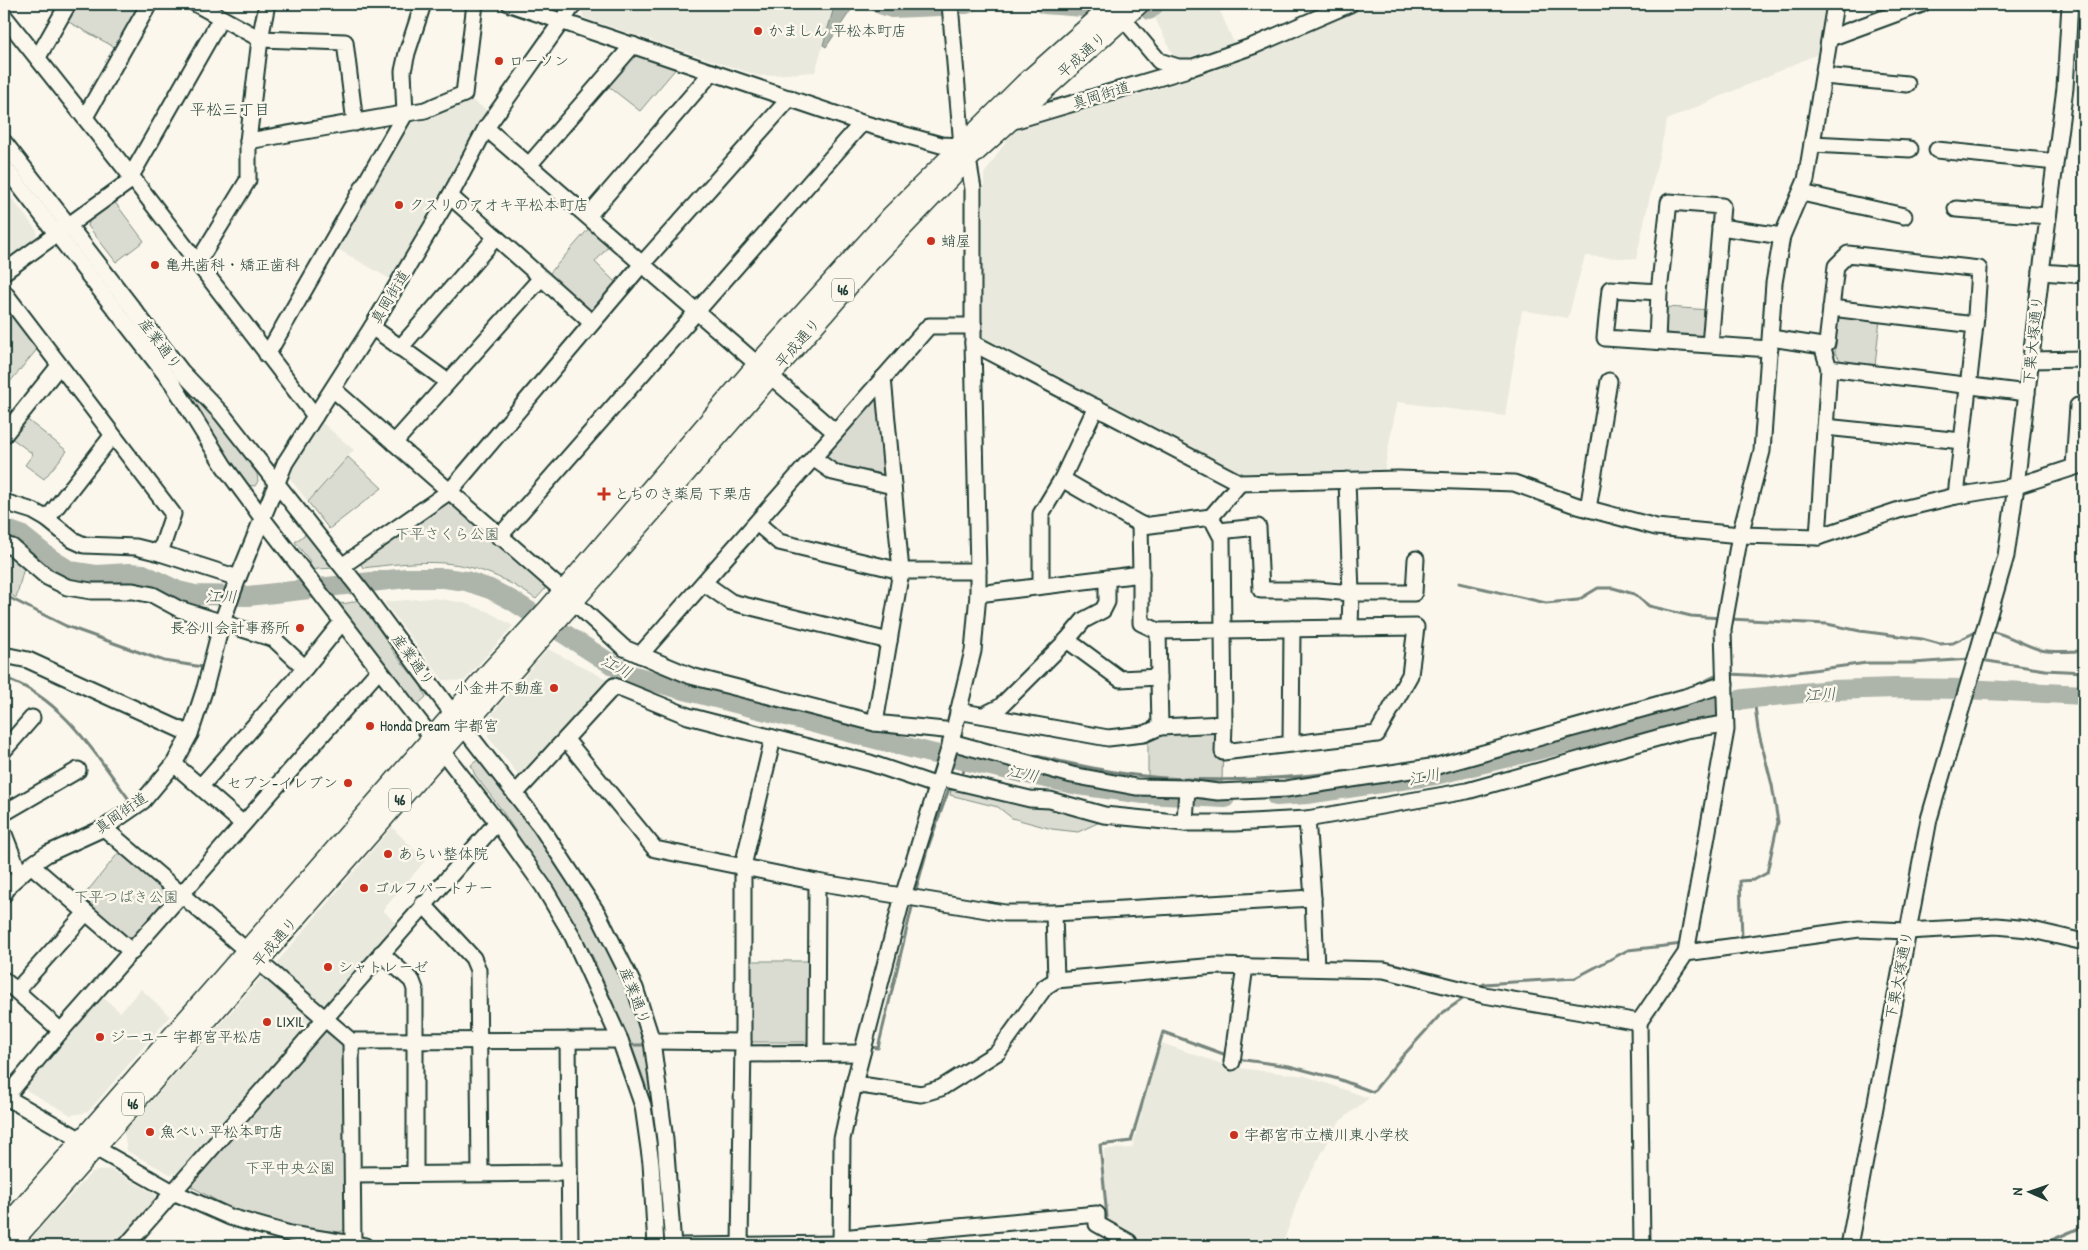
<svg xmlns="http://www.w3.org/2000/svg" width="2088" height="1250" font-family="'Patrick Hand','Klee One',sans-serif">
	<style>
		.built { fill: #eae9de }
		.green { fill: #dbdcd1; stroke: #7d8c82 }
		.water { fill: #adb4aa; stroke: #74847b }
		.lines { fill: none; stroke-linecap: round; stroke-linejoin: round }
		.stream { stroke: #74847b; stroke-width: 3 }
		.river { stroke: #adb4aa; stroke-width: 20 }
		.minor-casing { stroke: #1f3d34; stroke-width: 19 }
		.major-casing { stroke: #1f3d34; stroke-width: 22 }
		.minor { stroke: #fbf7ec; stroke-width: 15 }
		.major { stroke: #fbf7ec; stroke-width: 19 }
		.poi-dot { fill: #c8321e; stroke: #fbf7ec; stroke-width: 2 }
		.labels { text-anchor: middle; stroke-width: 5; stroke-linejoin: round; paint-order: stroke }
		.shield { fill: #fbf7ec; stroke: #61756b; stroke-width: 1 }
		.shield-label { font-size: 14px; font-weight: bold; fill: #1f3d34 }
		.poi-label { font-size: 15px; fill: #1f3d34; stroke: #fbf7ec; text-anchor: start }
		.street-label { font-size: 15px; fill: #1f3d34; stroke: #fbf7ec }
		.park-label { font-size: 15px; fill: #455d53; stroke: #fbf7ec }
		.neighbourhood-label { font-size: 16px; fill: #1f3d34; stroke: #fbf7ec }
		.water-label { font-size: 16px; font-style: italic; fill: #425b52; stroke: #fbf7ec }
	</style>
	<rect width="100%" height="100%" fill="#fbf7ec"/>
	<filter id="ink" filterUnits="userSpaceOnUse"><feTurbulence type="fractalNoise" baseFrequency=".02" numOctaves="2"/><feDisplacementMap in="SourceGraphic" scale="10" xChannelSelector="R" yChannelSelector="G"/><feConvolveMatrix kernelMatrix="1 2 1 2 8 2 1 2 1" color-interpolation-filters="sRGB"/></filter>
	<g filter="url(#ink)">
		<!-- built -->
		<g class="built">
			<polygon points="586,4 835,4 815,72 759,76 584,18 581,10"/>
			<polygon points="1175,4 1217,4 1234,43 1176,61 1153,14"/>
			<polygon points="1366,4 1825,4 1818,54 1667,120 1636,259 1585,256 1568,318 1522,310 1505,416 1397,402 1383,477 1244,476 982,338 984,174 1012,132 1081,110 1148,92 1228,66"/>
			<polygon points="469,98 488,111 455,175 392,280 334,247 407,123 413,117"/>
			<polygon points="4,188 37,231 36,237 4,262"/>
			<polygon points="319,420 354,450 308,502 288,476 288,469"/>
			<polygon points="431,598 461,602 487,611 513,626 464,681 443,680 384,602"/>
			<polygon points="548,649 610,681 521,778 488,737 489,717"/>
			<polygon points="392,827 425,861 383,910 396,924 327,1005 319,1004 278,969 278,961"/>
			<polygon points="263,976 313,1020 180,1173 170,1174 127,1151 124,1132"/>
			<polygon points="141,989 170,1016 88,1112 71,1115 26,1090 25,1082 99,994 120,1012"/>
			<polygon points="1161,1043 1231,1067 1305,1076 1369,1098 1339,1122 1301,1191 1282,1246 1104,1246 1106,1222 1104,1149 1132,1148"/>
			<polygon points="110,1169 155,1194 155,1203 117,1246 24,1246 92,1172"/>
		</g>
		<!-- green -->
		<g class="green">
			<polygon points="74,4 143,4 118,49 65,20"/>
			<polygon points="640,55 678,66 640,111 608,86 632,56"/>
			<polygon points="114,201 144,241 116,262 88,226 90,219"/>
			<polygon points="591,226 612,242 595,262 620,287 600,312 591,312 549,274"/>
			<polygon points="80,245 182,384 214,417 257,474 258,481 255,486 246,485"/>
			<polygon points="9,307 39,347 4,389 4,313"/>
			<polygon points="1667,307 1710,310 1709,334 1703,339 1670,337 1665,331"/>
			<polygon points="1845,314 1880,318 1875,366 1842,362 1835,353 1838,319"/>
			<polygon points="873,394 881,398 889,473 882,480 839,469 824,459 825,451"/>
			<polygon points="25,418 67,451 44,479 25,465 33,454 10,437"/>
			<polygon points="348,457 382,488 329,529 308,502"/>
			<path d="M 444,500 L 453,500 L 544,581 L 545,589 L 536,599 C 473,556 435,559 363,568 L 359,560 Z"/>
			<polygon points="308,532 336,568 317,569 313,572 309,560 295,542"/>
			<polygon points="4,551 25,564 16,598 10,594 4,592"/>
			<path d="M 359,599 L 395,654 L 421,686 L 426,697 L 417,705 L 335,602 C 343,605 352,603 359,599 Z"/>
			<polygon points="1216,728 1223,734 1222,782 1148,778 1148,738 1172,729"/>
			<polygon points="480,758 568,871 631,990 647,1051 656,1111 663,1221 654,1121 645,1082 633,1049 593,957 566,909 501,809 475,775 471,765"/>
			<polygon points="954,776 1102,821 1078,832 1052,829 1012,818 998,807 950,795"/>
			<polygon points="120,851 173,896 136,938 126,940 81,899"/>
			<polygon points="748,961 811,961 812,1042 748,1042"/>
			<polygon points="321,1028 346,1048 348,1226 341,1232 289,1227 230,1208 192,1187 191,1177"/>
		</g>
		<!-- water -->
		<polygon class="water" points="835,4 855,4 826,47 823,45"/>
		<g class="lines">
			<!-- stream -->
			<g class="stream">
				<polyline points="1459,583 1546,603 1578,600 1598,588 1613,588 1634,594 1649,606 1691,616 1721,618"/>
				<polyline points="4,595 66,626 164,661 203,667"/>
				<polyline points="1730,619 1827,624 1860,631 1922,639 1940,644 1953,643 1978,631"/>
				<path d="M 1989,631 C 2008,634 2022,645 2041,650 C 2054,653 2070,651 2084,651"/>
				<polyline points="1981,660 2045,670 2084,672"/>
				<polyline points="1730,674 1766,676 1867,663 1913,663 1970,659"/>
				<path d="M 4,678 C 62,697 96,755 131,802"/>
				<polyline points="1691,688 1721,673"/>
				<path d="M 999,750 L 999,748 C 1044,757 1089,769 1134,775 C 1218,785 1304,778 1387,766"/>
				<polyline points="995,767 997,758"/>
				<polyline points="962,778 966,761"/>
				<polyline points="915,894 927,850 949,789 958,790 959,786"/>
				<polyline points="1692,943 1742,938 1740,881 1754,880 1767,873 1778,822 1772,785 1758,730 1754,698"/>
				<polyline points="1478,988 1484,984 1575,978 1628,950 1683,944"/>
				<polyline points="627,1045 648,1045"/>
				<polyline points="822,1045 858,1046"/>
				<polyline points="747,1046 813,1045"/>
				<polyline points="869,1047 878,1048 913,903"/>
				<polyline points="1237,1059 1289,1066 1338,1079 1373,1092 1400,1059 1441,1014 1467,996"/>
				<polyline points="1101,1217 1107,1217 1100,1145 1131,1141 1163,1032 1229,1056"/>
				<polyline points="2038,1246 2084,1226"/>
			</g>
			<!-- river -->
			<g class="river">
				<polyline points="880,4 892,8 940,6"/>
				<polyline points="960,4 967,4"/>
				<polyline points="1044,4 1084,7"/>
				<polyline points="1149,10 1155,4"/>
				<polyline points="4,529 21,535 51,559 70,571 96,575 130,573 143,574 178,591 195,595 248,596 406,578 444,578 466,581 490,589 513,601 627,674 681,689 930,753 1078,785 1144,794 1225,798"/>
				<polyline points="1276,796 1307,794 1435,775 1744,699 1832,690 1896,688 1965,689 2084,695"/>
			</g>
			<defs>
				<g id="minor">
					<polyline points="196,4 260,39 267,4"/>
					<polyline points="510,4 862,123 941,145 962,146"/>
					<polyline points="1116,10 1159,61 1178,67 1193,67 1253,46 1350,4"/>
					<polyline points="4,16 131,176 127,183 4,272"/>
					<polyline points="221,18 131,176 315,416"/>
					<polyline points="1830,38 1922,4"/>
					<polyline points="38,57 68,4"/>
					<polyline points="1824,76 1907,84"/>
					<polyline points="85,117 149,4"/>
					<polyline points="1010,122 1185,70"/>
					<polyline points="486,128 835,432"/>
					<polyline points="248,141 425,110 464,94 475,4"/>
					<polyline points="4,142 182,372 222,414 367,598 453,714 541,827 598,914 635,988 652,1041 665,1140 673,1246"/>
					<polyline points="1812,144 1910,149"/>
					<polyline points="1937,150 2055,162"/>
					<polyline points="529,165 633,45"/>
					<polyline points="4,166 173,384 224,466 263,519 497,822 543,886 573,937 620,1040 643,1106 651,1163 656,1246"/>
					<polyline points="1802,193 1904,216"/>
					<polyline points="450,196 592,323"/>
					<polyline points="1956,209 2048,216"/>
					<polyline points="588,216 712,72"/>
					<polyline points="1720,227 1782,236"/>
					<polyline points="198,262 248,180 248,141 260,39 345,42 355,123"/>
					<polyline points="2041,272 2084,275"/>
					<polyline points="4,292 173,514 160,553 238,578"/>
					<polyline points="1831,308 1975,325"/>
					<polyline points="372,327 448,382"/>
					<polyline points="1771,338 1822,346 1829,368 2027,393"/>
					<polyline points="1657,341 1659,292"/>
					<polyline points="973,343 1240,483 1398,479 1514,483 1578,506 1656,527 1740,535 1818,537 1902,509 1956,496 2016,486 2084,464"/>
					<polyline points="1710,345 1722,206 1669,202 1659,292 1610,289 1605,338 1770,349"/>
					<polyline points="1822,346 1827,343 1836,266 1848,254 1979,269 1976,316 1956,496"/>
					<polyline points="400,348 496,237"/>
					<polyline points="267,355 405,114 403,71 407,53 423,4"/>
					<polyline points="2031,360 2084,359"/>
					<polyline points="333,389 563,591"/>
					<polyline points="1096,407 1062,479 1143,526 1211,517"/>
					<polyline points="1825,427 1962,441"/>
					<polyline points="4,435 59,366"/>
					<polyline points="394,443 541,278"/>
					<polyline points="813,458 833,472 893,486"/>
					<polyline points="2074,467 2078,406"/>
					<polyline points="4,502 33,511 47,519 73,540 84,545 136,547 160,553"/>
					<polyline points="1588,509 1609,381"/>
					<polyline points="47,519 112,436"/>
					<polyline points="757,523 779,542 901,571 978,571"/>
					<polyline points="1140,524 1141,574"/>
					<polyline points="1219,531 1258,527 1261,590 1318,590 1351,593 1347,480"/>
					<polyline points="499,537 862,123"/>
					<polyline points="1818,537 1829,368"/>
					<polyline points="4,545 12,547 47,577 67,587 91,591 133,591 153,595 179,609 274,639 305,668"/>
					<polyline points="342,566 450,491 643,263 790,98"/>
					<polyline points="704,583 731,602 889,641"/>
					<polyline points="1041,586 1041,514 1062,479"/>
					<polyline points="978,594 1141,574 1141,623 1158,631 1223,630 1222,538 1211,517 1240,483"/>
					<polyline points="573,601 624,648 691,676 875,723 954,731"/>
					<polyline points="1350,628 1351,593 1414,593 1416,559"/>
					<polyline points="1158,631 1160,727"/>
					<polyline points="1067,640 1120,679 1159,677"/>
					<polyline points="4,655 28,660 190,734"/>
					<polyline points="640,655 929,326 974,326"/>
					<polyline points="958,711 1108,738 1144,734 1160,727 1224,724 1223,752 1377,734 1410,675 1416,627 1223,630 1224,724"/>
					<polyline points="984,715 1000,707 1067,640 1084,620 1103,610 1107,602 1107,578"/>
					<polyline points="875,723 901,571 883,378"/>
					<polyline points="566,740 655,849 817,882 1005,913 1054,913 1313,898 1316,968"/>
					<polyline points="951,742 1072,775 1136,787 1187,788 1218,792 1286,789 1437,766 1685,697 1725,684"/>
					<polyline points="1291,744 1292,629"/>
					<polyline points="4,750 32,718"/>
					<polyline points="174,764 243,824"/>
					<polyline points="941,778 1030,799 1050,800 1104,815 1185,823 1234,823 1307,819"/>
					<polyline points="201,786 305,668 342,622"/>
					<polyline points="515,794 614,686 688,716 870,763 938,786"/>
					<polyline points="4,813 78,770"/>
					<polyline points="1185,823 1187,788"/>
					<polyline points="104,828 247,951"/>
					<polyline points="4,834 20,875"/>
					<polyline points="31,865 132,952"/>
					<polyline points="4,894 10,884 31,865 47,854 104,828 143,801 174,764 190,734 205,688 222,622 238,578 285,463 372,327 450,196 486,128 574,4"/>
					<polyline points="1313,898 1307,819 1467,791 1686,730 1725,724"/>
					<polyline points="423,904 473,958 478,970 480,1173"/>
					<polyline points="1054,913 1056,980"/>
					<polyline points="381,953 412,981 415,989 415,1174"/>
					<polyline points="1686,953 1726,730 1723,629 1740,535 1762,451 1774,283 1782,236 1806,180 1835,4"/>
					<polyline points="258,961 351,1041 620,1040"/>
					<polyline points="4,980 61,1031"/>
					<polyline points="17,990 85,914"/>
					<polyline points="1639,1022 1642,1246"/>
					<polyline points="568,1040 570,1246"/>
					<polyline points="351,1041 353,1246"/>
					<polyline points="652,1041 743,1042"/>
					<polyline points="816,1053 817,882"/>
					<polyline points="743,1054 862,1053"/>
					<polyline points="1232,1062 1245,966"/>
					<polyline points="854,1084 921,1094 941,1088 998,1052 1045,987 1056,980 1216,966 1384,970 1484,995 1639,1022 1686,953 1859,929 1907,931 1997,926 2028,929 2084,942"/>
					<polyline points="4,1096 173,1192 230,1217 290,1234 365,1246"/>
					<polyline points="6,1097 61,1031 379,670"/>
					<polyline points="353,1175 569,1173"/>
					<polyline points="841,1238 1097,1214 1097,1224 1129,1242"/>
					<polyline points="740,1245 743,1042 743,866 773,738"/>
					<polyline points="126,1246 497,822"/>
					<polyline points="683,1246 841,1244"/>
					<polyline points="841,1246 842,1139 854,1084 903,896 950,746 973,651 978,594 978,571 973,343 973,189 968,159 962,146 950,4"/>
					<polyline points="1849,1246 1929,819 2006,556 2016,486 2041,272 2065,88 2070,4"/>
				</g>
				<g id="major">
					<polyline points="4,1229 493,668 548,609 757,365 891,216 1025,83 1114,4"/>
					<polyline points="9,1246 727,426 863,269 968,159 1139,4"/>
				</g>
			</defs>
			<!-- minor casing -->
			<use href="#minor" class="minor-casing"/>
			<!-- major casing -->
			<use href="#major" class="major-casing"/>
			<!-- minor -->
			<use href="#minor" class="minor"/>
			<!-- major -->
			<use href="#major" class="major"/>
		</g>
	</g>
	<!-- markers -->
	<g class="poi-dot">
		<circle cx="758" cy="31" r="5"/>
		<circle cx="499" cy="61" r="5"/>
		<circle cx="399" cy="205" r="5"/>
		<circle cx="931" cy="241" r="5"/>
		<circle cx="155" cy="265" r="5"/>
		<path d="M601.5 486.5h5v5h5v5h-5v5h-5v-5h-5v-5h5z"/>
		<circle cx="300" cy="628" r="5"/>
		<circle cx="554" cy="688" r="5"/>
		<circle cx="370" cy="726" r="5"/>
		<circle cx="348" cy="783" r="5"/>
		<circle cx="388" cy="854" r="5"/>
		<circle cx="364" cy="888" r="5"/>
		<circle cx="328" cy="967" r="5"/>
		<circle cx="267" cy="1022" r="5"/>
		<circle cx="100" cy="1037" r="5"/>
		<circle cx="150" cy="1132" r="5"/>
		<circle cx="1234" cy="1135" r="5"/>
	</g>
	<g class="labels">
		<!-- shield labels -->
		<g class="shield">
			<rect x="832" y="278.5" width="22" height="23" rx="4"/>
			<rect x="389" y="788.5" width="22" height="23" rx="4"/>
			<rect x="122" y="1092.5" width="22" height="23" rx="4"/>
		</g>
		<g class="shield-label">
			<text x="843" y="295">46</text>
			<text x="400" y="805">46</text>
			<text x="133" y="1109">46</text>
		</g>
		<!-- poi labels -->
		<g class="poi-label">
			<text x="768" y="36">かましん 平松本町店</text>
			<text x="509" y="66">ローソン</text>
			<text x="409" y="210">クスリのアオキ平松本町店</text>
			<text x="941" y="246">蛸屋</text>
			<text x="165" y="270">亀井歯科・矯正歯科</text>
			<text x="614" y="499">とちのき薬局 下栗店</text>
			<text x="290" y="633" text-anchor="end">長谷川会計事務所</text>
			<text x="544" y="693" text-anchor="end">小金井不動産</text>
			<text x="380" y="731">Honda Dream 宇都宮</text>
			<text x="338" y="788" text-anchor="end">セブン-イレブン</text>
			<text x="398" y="859">あらい整体院</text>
			<text x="374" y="893">ゴルフパートナー</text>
			<text x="338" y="972">シャトレーゼ</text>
			<text x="277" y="1027">LIXIL</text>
			<text x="110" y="1042">ジーユー 宇都宮平松店</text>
			<text x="160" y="1137">魚べい 平松本町店</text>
			<text x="1244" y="1140">宇都宮市立横川東小学校</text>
		</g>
		<!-- street labels -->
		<g class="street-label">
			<text transform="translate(1082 55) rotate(-42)" y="5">平成通り</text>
			<text transform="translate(1101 95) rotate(-17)" y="5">真岡街道</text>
			<text transform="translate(390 297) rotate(-59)" y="5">真岡街道</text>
			<text transform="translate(2033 340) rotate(-84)" y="5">下栗大塚通り</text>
			<text transform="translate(798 343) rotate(-49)" y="5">平成通り</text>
			<text transform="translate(160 344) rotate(53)" y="5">産業通り</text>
			<text transform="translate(413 660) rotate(54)" y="5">産業通り</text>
			<text transform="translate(121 813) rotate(-35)" y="5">真岡街道</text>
			<text transform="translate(275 942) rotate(-49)" y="5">平成通り</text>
			<text transform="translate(1899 975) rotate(-79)" y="5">下栗大塚通り</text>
			<text transform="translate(635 996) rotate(69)" y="5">産業通り</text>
		</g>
		<!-- park labels -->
		<g class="park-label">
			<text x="447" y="539">下平さくら公園</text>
			<text x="126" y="902">下平つばき公園</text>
			<text x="290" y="1173">下平中央公園</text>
		</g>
		<!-- neighbourhood labels -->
		<g class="neighbourhood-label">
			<text x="230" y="115">平松三丁目</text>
		</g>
		<!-- water labels -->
		<g class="water-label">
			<text transform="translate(221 596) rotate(1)" y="6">江川</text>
			<text transform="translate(617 666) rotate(28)" y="6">江川</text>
			<text transform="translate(1820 694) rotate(-4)" y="6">江川</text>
			<text transform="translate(1023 773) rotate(12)" y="6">江川</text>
			<text transform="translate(1424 776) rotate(-10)" y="6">江川</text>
		</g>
	</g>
	<!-- margin -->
	<rect width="2088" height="1250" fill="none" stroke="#fbf7ec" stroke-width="20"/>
	<rect x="10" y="10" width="2068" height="1230" fill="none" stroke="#1f3d34" stroke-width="2" filter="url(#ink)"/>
	<!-- north arrow -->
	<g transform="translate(2030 1192) rotate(272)" stroke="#fbf7ec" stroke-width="4" paint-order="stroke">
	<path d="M0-4L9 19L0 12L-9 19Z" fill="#1f3d34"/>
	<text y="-8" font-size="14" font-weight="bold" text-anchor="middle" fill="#1f3d34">N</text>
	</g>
</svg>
